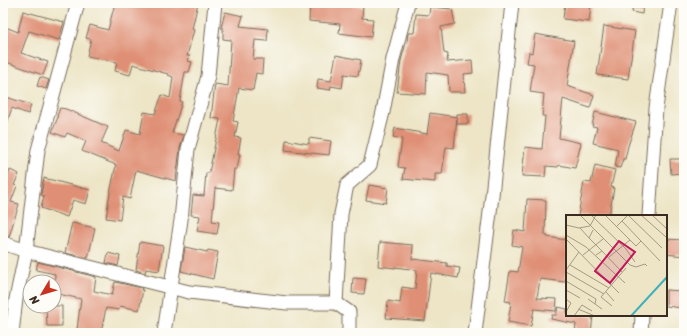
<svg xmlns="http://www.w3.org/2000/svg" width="687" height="336" font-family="Sriracha,sans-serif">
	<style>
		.building { fill: #df8f74 }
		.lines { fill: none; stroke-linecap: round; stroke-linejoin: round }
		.street-casing { stroke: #796b59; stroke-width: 15 }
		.street { stroke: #fff; stroke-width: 13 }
		.inset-river { fill: none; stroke: #41b1bc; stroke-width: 2 }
		.inset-road { fill: none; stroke: #a69a83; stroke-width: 1 }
		.view { fill: #c2185b; fill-opacity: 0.15; stroke: #c2185b; stroke-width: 2 }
		.inset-edge { fill: none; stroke: #3b2a1e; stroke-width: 2 }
	</style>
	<rect width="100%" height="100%" fill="#fdfcf7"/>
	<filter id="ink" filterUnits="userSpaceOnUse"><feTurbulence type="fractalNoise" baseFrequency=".025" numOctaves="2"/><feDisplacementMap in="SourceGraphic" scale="8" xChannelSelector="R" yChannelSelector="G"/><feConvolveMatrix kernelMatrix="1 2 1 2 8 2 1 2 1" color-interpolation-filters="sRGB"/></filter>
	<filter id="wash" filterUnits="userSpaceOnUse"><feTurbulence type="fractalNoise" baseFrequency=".012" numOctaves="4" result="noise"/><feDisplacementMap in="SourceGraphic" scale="16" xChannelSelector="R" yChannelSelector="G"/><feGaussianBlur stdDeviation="0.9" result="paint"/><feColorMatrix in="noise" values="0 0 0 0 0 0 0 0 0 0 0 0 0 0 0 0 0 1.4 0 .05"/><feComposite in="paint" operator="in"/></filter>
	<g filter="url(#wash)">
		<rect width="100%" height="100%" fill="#ede5c6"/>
		<g id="blocks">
			<!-- building -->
			<g class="building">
				<polygon points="115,3 198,3 192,29 194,30 187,56 190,56 188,61 192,62 189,72 185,72 180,101 182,102 172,133 184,135 180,148 176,181 136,170 130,199 123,197 120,220 106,218 109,198 116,165 82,151 86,141 67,133 65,137 52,132 58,117 57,116 60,108 66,109 108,127 101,143 119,151 126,130 140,134 144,112 155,114 162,95 170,98 173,77 168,75 168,74 133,64 130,75 115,71 117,62 87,56 91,39 86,38 90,25 108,30"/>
				<polygon points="310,3 336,3 363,6 362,18 373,19 371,37 339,33 340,24 309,21"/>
				<polygon points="565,3 591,5 589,22 563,19"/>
				<polygon points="633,3 643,4 642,14 632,12"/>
				<polygon points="430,7 452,9 455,24 441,27 444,53 448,54 447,62 472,60 473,73 464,74 465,92 449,92 448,75 427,72 426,94 397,92 401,61 406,43 407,43 408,33 414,33 416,14 429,15"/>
				<polygon points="23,11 64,22 59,40 29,31 21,53 48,62 43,75 3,61 3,26 18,32"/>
				<polygon points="225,12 243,16 240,26 268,29 267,41 255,40 253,59 263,59 262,74 256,73 253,90 239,88 233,121 238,122 235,137 241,138 238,154 240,154 237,169 234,169 232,190 215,188 212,221 219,222 217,234 197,231 200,216 191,215 193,195 204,196 206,173 209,173 220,119 211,118 215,84 228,86 231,40 223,39 223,28 221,28"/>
				<polygon points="604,26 635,31 628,79 597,75"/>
				<polygon points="535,34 574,41 567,86 594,95 590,108 563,99 559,138 581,143 575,168 559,165 558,167 546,166 545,177 522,176 525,147 542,149 545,116 542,116 544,94 530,92 534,64 527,63 529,52 532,53"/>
				<polygon points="336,55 361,60 358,76 344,74 342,88 331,86 330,90 317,88 318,79 331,81"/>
				<polygon points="40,77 49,80 46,89 37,86"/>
				<polygon points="3,96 31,105 28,114 12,108 5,128 3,128"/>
				<polygon points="595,112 636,122 628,146 625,159 623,159 620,168 615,167 618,149 593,143 597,127 592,126"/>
				<polygon points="430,113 457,117 457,114 468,114 468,124 457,124 457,117 454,148 446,147 442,174 435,174 435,182 403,179 405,168 398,167 402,139 393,137 395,128 427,134"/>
				<polygon points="309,138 331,141 329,155 285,150 286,140 309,144"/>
				<polygon points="670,159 684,159 684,173 671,174"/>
				<polygon points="595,165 615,170 611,187 614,188 609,216 578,216 584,182 591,183"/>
				<polygon points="10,170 19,174 14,185 17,186 11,202 19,204 9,237 3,235 3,181 5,182"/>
				<polygon points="44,178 90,190 86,204 73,200 67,217 41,208 44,196 41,195"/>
				<polygon points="369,185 388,188 386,203 366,200"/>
				<polygon points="527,199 546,200 545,235 547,235 547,237 567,240 567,272 566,272 565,282 540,279 537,298 557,299 556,311 534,309 531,326 508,322 511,302 505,301 510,271 518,272 522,247 512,245 514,230 525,232"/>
				<polygon points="72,223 95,228 88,258 65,253"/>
				<polygon points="666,239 684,240 684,256 666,254"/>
				<polygon points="140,242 163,246 159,271 146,269 145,273 136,270"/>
				<polygon points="380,242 413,245 412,259 447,263 447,266 460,268 458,278 431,273 425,321 386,318 388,301 400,303 402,287 415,289 417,270 395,267 395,268 378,266"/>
				<polygon points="185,247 207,252 208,250 218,252 213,279 181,271"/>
				<polygon points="108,253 120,256 118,266 106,263"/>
				<polygon points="38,262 96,277 94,291 112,295 115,282 142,288 141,290 143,290 139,310 120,306 119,310 106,308 101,333 78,333 78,329 77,329 81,299 54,293 55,274 36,270"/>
				<polygon points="353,278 366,279 364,294 352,293"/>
				<polygon points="666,290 682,291 681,308 666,306"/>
				<polygon points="46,306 62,306 62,326 47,326"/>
				<polygon points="558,307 567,309 567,315 593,316 591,333 575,333 576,324 551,319 552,315 556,315"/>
			</g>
		</g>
	</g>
	<g filter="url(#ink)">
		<use href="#blocks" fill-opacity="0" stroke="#796b59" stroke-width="1"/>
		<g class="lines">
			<defs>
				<g id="street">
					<polyline points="649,216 656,108 671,3"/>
					<polyline points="3,243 26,251 189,292 287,303 336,303"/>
					<polyline points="12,333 16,299 26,251 38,150 49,110 78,3"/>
					<polyline points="164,333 181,220 188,149 208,76 215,3"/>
					<polyline points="349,333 349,312 336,303 341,214 347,185 370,165 383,112 393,59 408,3"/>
					<polyline points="475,333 492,196 512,3"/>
					<polyline points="641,333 642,315"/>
				</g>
			</defs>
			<!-- street casing -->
			<use href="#street" class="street-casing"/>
			<!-- street -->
			<use href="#street" class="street"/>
		</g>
	</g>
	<!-- overview -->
	<g transform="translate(566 215)">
		<rect width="101" height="101" fill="#ede5c6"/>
		<path class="inset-river" d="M 65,101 L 101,62"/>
		<path class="inset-road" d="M 14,0 L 64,50 L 70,52 L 79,49 L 81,51M 25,0 L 60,34 L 69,47M 39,0 L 70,31 L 75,26M 62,0 L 96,33M 75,0 L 100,22M 86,0 L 101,14M 56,6 L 94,46M 0,10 L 13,13 L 24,11 L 30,0M 50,12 L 62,0M 14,13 L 23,23M 27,15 L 23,23 L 36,36 L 30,40M 0,20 L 20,32 L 59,68M 0,24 L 53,78M 36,36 L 56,57M 17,40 L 37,24M 43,42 L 64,25M 4,50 L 43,73M 0,55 L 13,37M 0,57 L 38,79M 0,66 L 30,84 L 29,89M 0,75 L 14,83M 40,77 L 48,86M 0,84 L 5,88 L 0,97M 22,84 L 36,94M 46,91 L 35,82 L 60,53M 12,94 L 29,101M 8,101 L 16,90 L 26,96"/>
		<path class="view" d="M 53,26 L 69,37 L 44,68 L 29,56 Z"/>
		<rect width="101" height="101" class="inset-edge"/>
	</g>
	<!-- margin -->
	<rect width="687" height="336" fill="none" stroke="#fdfcf7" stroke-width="16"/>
	<!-- north arrow -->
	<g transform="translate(42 294) rotate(232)"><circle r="19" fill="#fdfcf7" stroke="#afa8a0"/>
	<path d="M0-3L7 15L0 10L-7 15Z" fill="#c8321e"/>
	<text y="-6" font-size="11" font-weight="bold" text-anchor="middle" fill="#3b2a1e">N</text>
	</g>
</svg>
